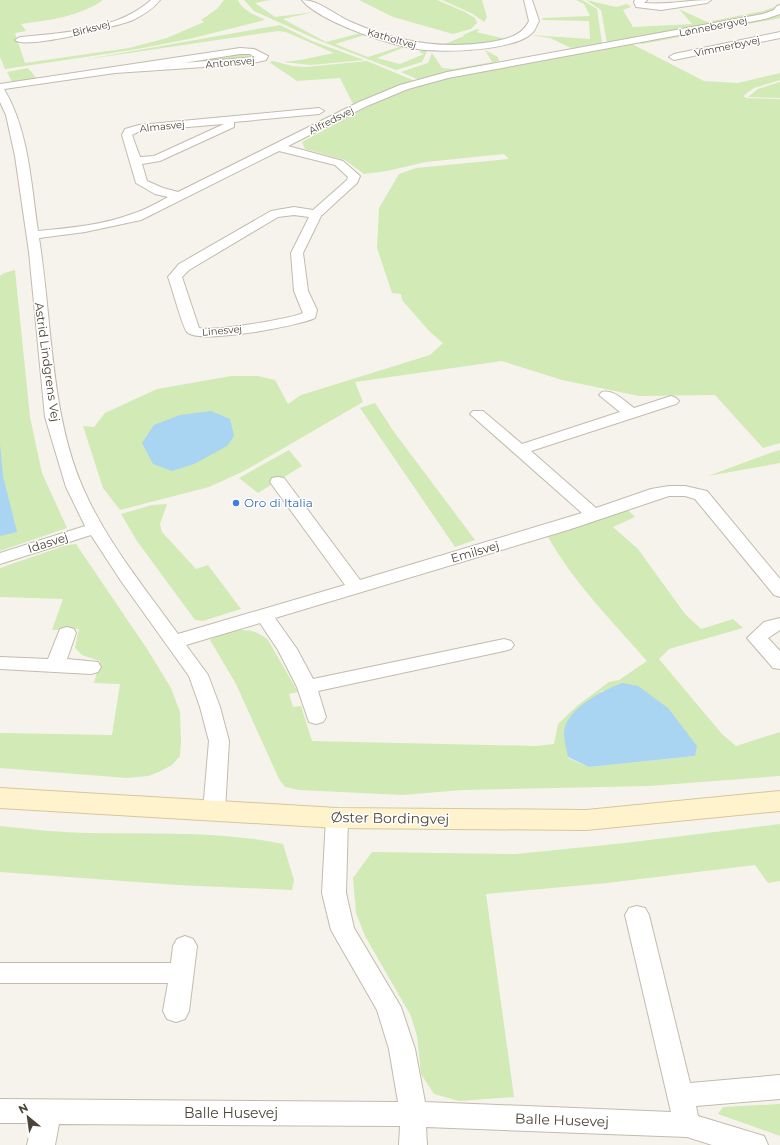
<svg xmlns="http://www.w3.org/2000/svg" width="780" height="1145" font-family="Montserrat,sans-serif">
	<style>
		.green { fill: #d2eab5; fill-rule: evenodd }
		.water { fill: #a9d4f2 }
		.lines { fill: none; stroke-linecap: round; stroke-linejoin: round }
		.street-casing { stroke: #c2bbae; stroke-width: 2 }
		.secondary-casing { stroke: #d6c79b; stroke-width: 2 }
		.street { fill: #fff; fill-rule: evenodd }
		.secondary { fill: #fff3cd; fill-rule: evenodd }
		.shop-dot { fill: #3f7fe0; stroke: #fff; stroke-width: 1.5 }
		.labels { text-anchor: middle; stroke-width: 3; stroke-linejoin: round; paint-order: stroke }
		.far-street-label { font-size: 10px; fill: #4b4439; stroke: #fff }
		.street-label { font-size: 12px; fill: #4b4439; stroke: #fff }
		.shop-label { font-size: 12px; fill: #366cbe; stroke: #fff; text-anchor: start }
		.near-street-label { font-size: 14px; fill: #4b4439; stroke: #fff }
	</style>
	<rect width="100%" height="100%" fill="#f6f3ec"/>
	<!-- green -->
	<g class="green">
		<path d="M 0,0 L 103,0 C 79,17 49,20 21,24 L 26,31 L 15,33 L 25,63 L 129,48 L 167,38 L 204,22 L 201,20 L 217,9 L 224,0 L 238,0 C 242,11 256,15 265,20 L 189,39 L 132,50 L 5,69 L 0,57 Z"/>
		<polygon points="244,0 270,0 255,3 275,17 314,12 283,19 326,42 361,33 365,35 335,44 368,57 402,46 414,48 405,47 377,58 400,64 424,54 419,52 424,48 428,49 422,62 396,70 318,40 254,11"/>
		<polygon points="359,0 437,0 465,12 475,18 477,23 471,29 453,34 393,17"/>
		<polygon points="442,0 482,0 487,17 484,22 473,14"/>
		<polygon points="576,0 582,0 597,9 602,43 571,48 550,38 530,35 590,39 589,21 543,20 542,18 590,16 584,4"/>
		<polygon points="586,0 616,7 627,4 631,7 623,10 633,27 692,24 679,9 707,22 763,11 777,6 771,11 765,13 607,43 601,10"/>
		<polygon points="780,13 780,18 642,44 638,42"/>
		<polygon points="280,25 312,41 364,60 311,65 283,62 300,60 334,53 286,32 278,31 82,60"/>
		<polygon points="477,29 480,30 476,32 506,39 469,45 437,45 445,44 464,36 463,35"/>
		<path d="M 632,44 L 704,81 L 738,83 L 780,73 L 780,80 L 754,88 L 743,96 L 746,98 L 780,99 L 780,443 L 763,448 L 715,395 L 639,396 L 562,380 L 502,361 L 355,382 L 363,402 L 244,471 L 209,487 L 120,510 L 103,488 L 83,426 L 94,427 L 105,413 L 157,389 L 231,376 L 258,376 L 275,380 L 288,404 L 301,395 L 430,355 L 443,343 L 430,332 L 402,300 L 401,294 L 392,293 L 377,248 L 379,208 L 399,174 L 416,168 L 509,159 L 504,154 L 426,162 L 387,171 L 364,174 L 345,160 L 305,149 L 302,142 C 339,122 376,100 417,87 C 484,65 562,56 632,44 Z"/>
		<polygon points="485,50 498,57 499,61 419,80 401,72 428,63 432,53 442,68 454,69 492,62"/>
		<polygon points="249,52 256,56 255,58 187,62"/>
		<polygon points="273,61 292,66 306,67 367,61 415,81 353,104 340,78 297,81 269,62"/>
		<polygon points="28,68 38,80 13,84 7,72"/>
		<polygon points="780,82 780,98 748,97 758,89"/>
		<polygon points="15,270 30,417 42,473 67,528 0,551 0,276 4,273"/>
		<polygon points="375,403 394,432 475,540 455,547 360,408"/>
		<polygon points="289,450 302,466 258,493 239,478"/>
		<polygon points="780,450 780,463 708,476 773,452"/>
		<polygon points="167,504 160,524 162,532 196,569 208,565 241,609 203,621 195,620 137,541 121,514 152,505"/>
		<path d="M 627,509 L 635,517 L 613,527 L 638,549 L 685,614 L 701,629 L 733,619 L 743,628 L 669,649 L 659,659 L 722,734 L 736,746 L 780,732 L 780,776 L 649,786 L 462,790 L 403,795 L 299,790 L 285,787 L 279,779 L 236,684 L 210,640 C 228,630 251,624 268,640 L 298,692 L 289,694 L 293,707 L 301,706 L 312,741 L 537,746 L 554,744 L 558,724 L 578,705 L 609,682 L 619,680 L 647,661 C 612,621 574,583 548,537 ZM 603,690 L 695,756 L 589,767 L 568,758 L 569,718 Z"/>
		<polygon points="76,544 147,649 171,688 180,712 181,740 180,756 172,765 159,772 148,776 127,778 0,768 0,733 112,735 120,684 94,683 100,661 82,655 75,648 79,629 52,630 63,599 0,597 0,568 67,545"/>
		<polygon points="780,824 780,881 768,883 755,865 607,883 486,894 514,1097 459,1101 434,1094 421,1074 417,1036 411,1016 365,936 356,913 353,878 372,852 516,854 625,843"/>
		<path d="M 0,826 C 30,829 61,833 91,833 C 155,834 220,831 283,844 L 294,880 L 292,890 L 177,885 L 0,872 Z"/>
		<polygon points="780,1104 780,1136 718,1114 723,1107"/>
	</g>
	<!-- water -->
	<g class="water">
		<polygon points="211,411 230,419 234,436 227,446 194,464 172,471 153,464 142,443 154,425 180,415"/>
		<polygon points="0,444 3,476 17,532 0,536"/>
		<path d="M 622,683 L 638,686 L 668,708 L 697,746 L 695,756 L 589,767 L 568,757 C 567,750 564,741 564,733 C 565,709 603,690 622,683 Z"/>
	</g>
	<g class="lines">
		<defs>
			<g id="street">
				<path d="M 151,0 L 160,0 C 153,9 143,15 133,20 C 118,26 25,50 15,40 L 20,37 C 63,33 118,30 151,0 Z"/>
				<path d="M 302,0 C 319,0 335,15 351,22 C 396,42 442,50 491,42 C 507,39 522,36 529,21 L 524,0 L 532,0 L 539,21 C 537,24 536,29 533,32 C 517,51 442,53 418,49 C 390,45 320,22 302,0 Z"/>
				<path d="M 635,0 L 647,0 L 644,3 C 667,5 689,0 711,0 L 707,3 L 661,10 L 636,7 L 634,2 Z"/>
				<path d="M 780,5 L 780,14 L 765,19 L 448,78 L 408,89 L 367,106 L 288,146 L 343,161 L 360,176 L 357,183 L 321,216 L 303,253 L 308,291 L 317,310 L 315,318 C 298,326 199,345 187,332 C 182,326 172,287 168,277 L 179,264 L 271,211 L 294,207 L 313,210 L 347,180 L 348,177 L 335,165 L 279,151 L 141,220 L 85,232 L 39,238 C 52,319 50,413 83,488 C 106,541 144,587 178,634 L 345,585 L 270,482 L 272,478 L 278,477 L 284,478 L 360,580 L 582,513 L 470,414 L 473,411 L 483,411 L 522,444 L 620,412 L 599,395 L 602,392 C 614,389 624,401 634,408 L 671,396 L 676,398 L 679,401 L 676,404 L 531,451 L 596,508 L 651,489 L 669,486 L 685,486 L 707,491 L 780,579 L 780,597 L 774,595 L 695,499 L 685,496 L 669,496 L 568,530 L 275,618 L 297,649 L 313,679 L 504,639 L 511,641 L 514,645 L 511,649 L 504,651 L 318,691 L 326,717 L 323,722 L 316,724 L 309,722 L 297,687 L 278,650 L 260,623 L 186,645 L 208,675 L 220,707 L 229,741 L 225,811 L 222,817 L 214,819 L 206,817 L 203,811 L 209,741 L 200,707 L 189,676 L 121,581 L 91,535 L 0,564 L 0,553 L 85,526 L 66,487 L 45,417 L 29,252 L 15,156 L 6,115 L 0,102 L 0,84 L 240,48 L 254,49 L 268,56 L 266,60 L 249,64 L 115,73 L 4,89 C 29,131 31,184 38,231 C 69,228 103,225 132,214 C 145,210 157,203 168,197 L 155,194 L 136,183 L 122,135 L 125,129 L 139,125 L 319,108 L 324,111 L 319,114 L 234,122 L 234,127 L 160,161 L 142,164 L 147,181 L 163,188 L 178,192 L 359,102 L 400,85 L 447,72 L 763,14 L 774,10 L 777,6 ZM 240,54 L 250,54 L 256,57 L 183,63 ZM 224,124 L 154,156 L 140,157 L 132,135 L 140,131 ZM 294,215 L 309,217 L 291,253 L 294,291 L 303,313 C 290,319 211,332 199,328 L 182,277 L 189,270 L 278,217 Z"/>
				<polygon points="780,32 780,38 674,60 669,57 674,54"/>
				<polygon points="780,618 780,630 768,638 780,651 780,669 773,668 747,638 764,622"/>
				<polygon points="67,627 74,629 76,633 67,659 98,662 101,667 98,672 91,674 0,669 0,657 48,659 60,629"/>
				<polygon points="337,810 345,812 348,818 346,893 354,928 401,1007 415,1049 425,1102 671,1112 625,915 629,908 637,906 645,908 649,915 690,1083 780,1075 780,1099 696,1106 698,1116 764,1136 768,1145 712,1145 687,1137 426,1127 427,1145 399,1145 400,1126 59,1124 55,1145 27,1145 32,1123 0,1123 0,1099 398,1102 389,1049 377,1010 331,930 322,893 326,818 329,812"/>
				<polygon points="185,936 193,939 197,946 189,1011 185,1019 176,1022 167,1019 163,1011 168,983 0,983 0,963 171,963 173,946 177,939"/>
			</g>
			<polygon id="secondary" points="0,788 337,808 586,810 780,791 780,811 586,830 337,828 0,808"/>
		</defs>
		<!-- street casing -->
		<use href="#street" class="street-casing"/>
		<!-- secondary casing -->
		<use href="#secondary" class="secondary-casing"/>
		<!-- street -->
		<use href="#street" class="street"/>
		<!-- secondary -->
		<use href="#secondary" class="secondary"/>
	</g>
	<!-- markers -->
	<circle class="shop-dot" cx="236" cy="503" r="4"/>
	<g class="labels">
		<!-- far-street labels -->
		<g class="far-street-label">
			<text transform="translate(713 26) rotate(-11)" y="4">Lønnebergvej</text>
			<text transform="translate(91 28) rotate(-14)" y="4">Birksvej</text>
			<text transform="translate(392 38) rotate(16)" y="4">Katholtvej</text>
			<text transform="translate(727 46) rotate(-12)" y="4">Vimmerbyvej</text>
			<text transform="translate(230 62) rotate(-5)" y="4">Antonsvej</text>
			<text transform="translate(331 120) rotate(-27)" y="4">Alfredsvej</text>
			<text transform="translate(162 126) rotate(-6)" y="4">Almasvej</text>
			<text transform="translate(222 330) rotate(-5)" y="4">Linesvej</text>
		</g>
		<!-- street labels -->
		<g class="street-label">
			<text transform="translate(47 362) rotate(82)" y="4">Astrid Lindgrens Vej</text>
			<text transform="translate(48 543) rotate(-18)" y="4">Idasvej</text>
			<text transform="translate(475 552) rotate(-16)" y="4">Emilsvej</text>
		</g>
		<!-- shop labels -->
		<g class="shop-label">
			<text x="244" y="507">Oro di Italia</text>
		</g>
		<!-- near-street labels -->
		<g class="near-street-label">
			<text transform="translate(390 818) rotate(1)" y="5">Øster Bordingvej</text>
			<text x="231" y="1118">Balle Husevej</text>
			<text transform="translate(562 1120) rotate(2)" y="5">Balle Husevej</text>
		</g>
	</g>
	<!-- north arrow -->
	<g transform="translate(28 1117) rotate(331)" stroke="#ffffff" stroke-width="3" paint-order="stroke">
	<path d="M0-3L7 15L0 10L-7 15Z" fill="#4b4439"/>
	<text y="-6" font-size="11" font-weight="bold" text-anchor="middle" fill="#4b4439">N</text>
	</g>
</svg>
